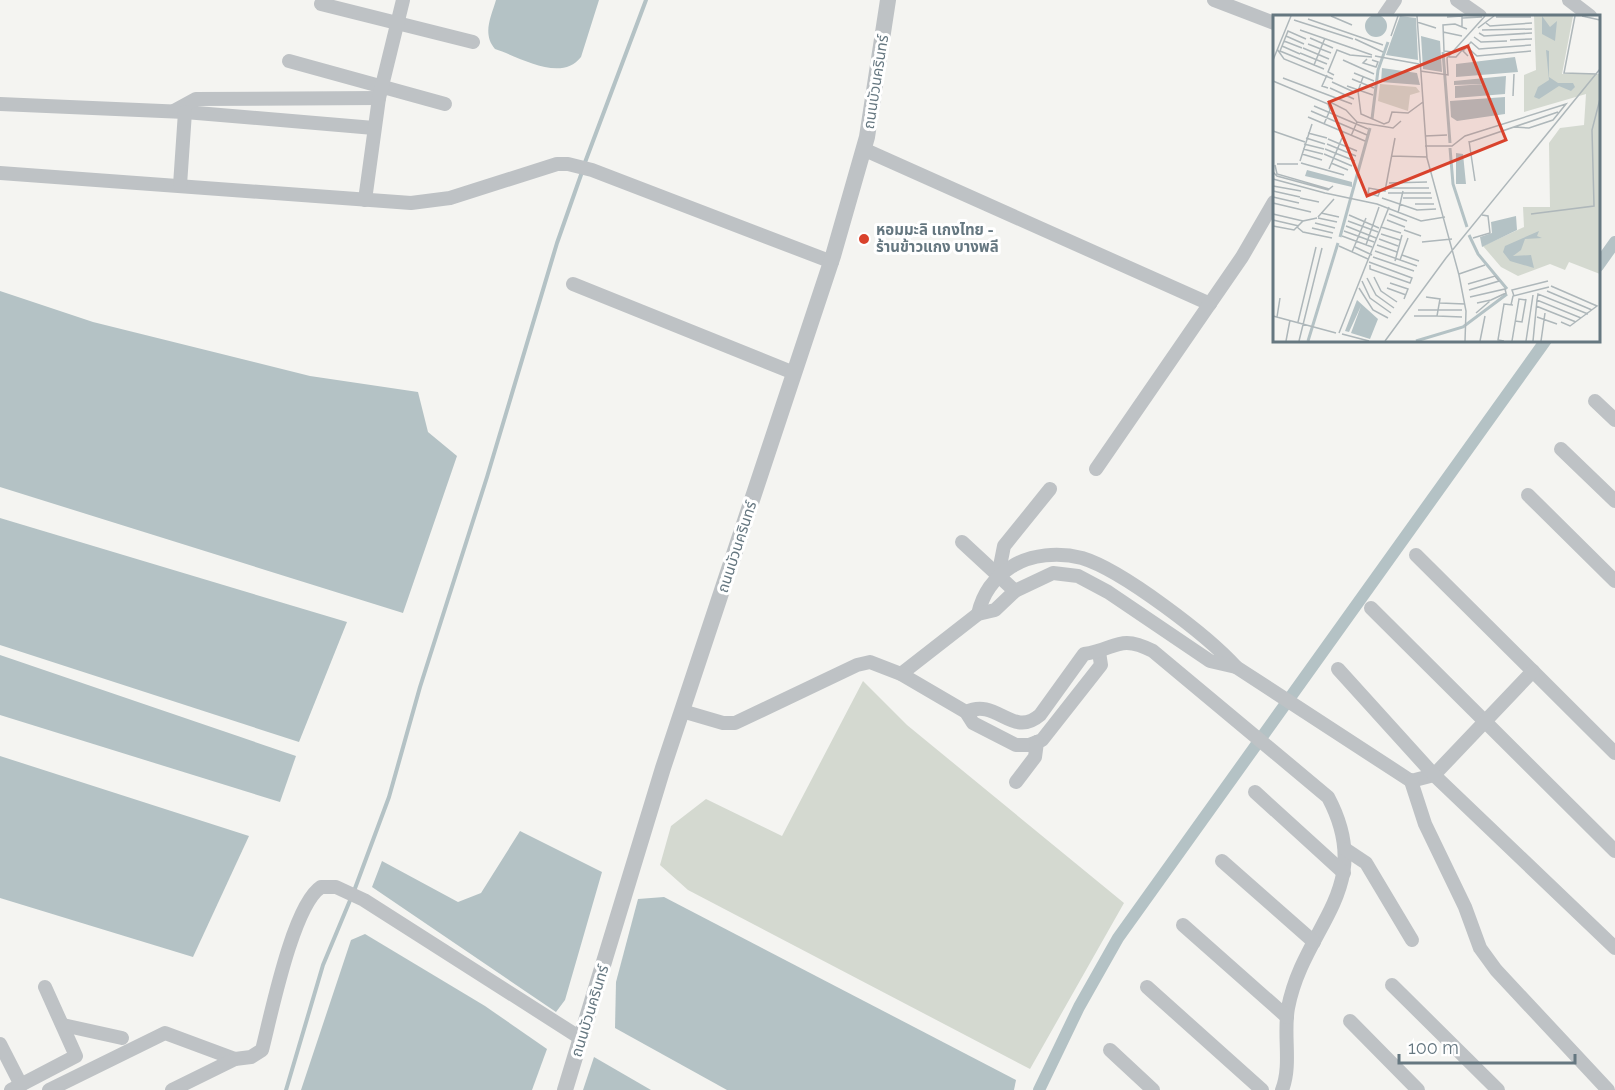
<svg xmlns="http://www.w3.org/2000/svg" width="1615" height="1090" font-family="Raleway,'Noto Sans Thai',sans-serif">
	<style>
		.green { fill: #d4d9d0 }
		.water { fill: #b4c2c5 }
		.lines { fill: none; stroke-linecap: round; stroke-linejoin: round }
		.stream { stroke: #b4c2c5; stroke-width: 4 }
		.canal { stroke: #b4c2c5; stroke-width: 12 }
		.minor { stroke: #bec2c5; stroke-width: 14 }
		.tertiary { stroke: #bec2c5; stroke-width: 16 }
		.poi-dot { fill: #d9422c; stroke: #fff; stroke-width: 2 }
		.labels { text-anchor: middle; stroke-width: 6; stroke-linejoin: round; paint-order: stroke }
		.street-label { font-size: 15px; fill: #657780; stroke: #fff }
		.poi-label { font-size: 15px; font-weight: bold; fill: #657780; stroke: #fff; text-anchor: start }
		.inset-river { fill: none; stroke: #b4c2c5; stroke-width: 3 }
		.inset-road { fill: none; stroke: #aeb7ba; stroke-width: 1.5 }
		.view { fill: #d9422c; fill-opacity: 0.15; stroke: #d9422c; stroke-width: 3 }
		.inset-edge { fill: none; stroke: #657780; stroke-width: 3 }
	</style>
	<rect width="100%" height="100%" fill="#f4f4f1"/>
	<!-- green -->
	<polygon class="green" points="863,681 907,725 1124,903 1030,1069 688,890 660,865 671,826 706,799 782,836"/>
	<!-- water -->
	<g class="water">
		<path d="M 496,0 L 599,0 L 581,57 C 561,83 520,57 495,49 C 482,34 491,17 496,0 Z"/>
		<polygon points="0,291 93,322 310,376 418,392 428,432 457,456 403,613 0,487"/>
		<polygon points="0,518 347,622 299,742 0,645"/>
		<polygon points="0,655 296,756 280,802 0,715"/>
		<polygon points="0,756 249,836 193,957 0,898"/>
		<polygon points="520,831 602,872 565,1000 556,1012 372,887 382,861 458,902 481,893"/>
		<polygon points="664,897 1016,1080 1014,1090 727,1090 615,1028 616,982 638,899"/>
		<polygon points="365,934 485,1006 547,1049 532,1090 301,1090 351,940"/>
		<polygon points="594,1057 651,1090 583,1090"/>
	</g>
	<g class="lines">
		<!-- stream -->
		<g class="stream">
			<polyline points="584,165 646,0"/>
			<polyline points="354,891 389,797 420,687 487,477 557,243 582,172"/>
			<polyline points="286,1090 323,965 351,898"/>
		</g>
		<!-- canal -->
		<g class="canal">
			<polyline points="1598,266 1615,242"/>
			<polyline points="1039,1090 1079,1007 1118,938 1546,340"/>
		</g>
		<!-- minor -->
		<g class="minor">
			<polyline points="1214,0 1274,23"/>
			<polyline points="1457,0 1480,16"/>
			<polyline points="1569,0 1590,16"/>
			<polyline points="321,4 473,42"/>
			<polyline points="1384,16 1395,0"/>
			<polyline points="289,61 445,104"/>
			<polyline points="0,104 185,112 374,128"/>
			<polyline points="174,111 196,99 379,98"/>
			<polyline points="863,149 1210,304"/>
			<polyline points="0,173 411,203 450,198 557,164 568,164 592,170 832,262"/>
			<polyline points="180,185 185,112"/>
			<polyline points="365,200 379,98 403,0"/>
			<polyline points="573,284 794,373"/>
			<polyline points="1595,401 1615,420"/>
			<polyline points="1561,449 1615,501"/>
			<polyline points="1096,469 1242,257 1274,202"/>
			<polyline points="1528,495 1615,581"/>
			<polyline points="962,542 1015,591"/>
			<polyline points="1416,555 1615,753"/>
			<polyline points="998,576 1004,546 1050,489"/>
			<polyline points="1371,608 1615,851"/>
			<path d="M 978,614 C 983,593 993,579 1011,567 C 1031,554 1059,552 1082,558 C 1122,570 1208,636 1236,667 L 1411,781 L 1434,775 L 1533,671"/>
			<polyline points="1338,669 1434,775 1615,948"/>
			<polyline points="901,674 978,614 995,610 1015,591 1053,573 1078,576 1108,592 1210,661 1236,667"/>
			<polyline points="682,711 723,723 735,723 857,665 870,662 901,674 966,712 973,723 1016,745 1029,745 1042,740 1101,665 1099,652"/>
			<path d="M 966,712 C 997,697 1012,739 1040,715 L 1084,654 C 1116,650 1118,633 1153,651 L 1328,797 C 1377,889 1304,925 1288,1008 C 1283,1034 1292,1065 1282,1090"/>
			<polyline points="1411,781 1425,824 1465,907 1480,948 1496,970 1608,1090"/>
			<polyline points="1016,782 1035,757 1037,742"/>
			<polyline points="1255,792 1344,873"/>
			<polyline points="1345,849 1366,863 1412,940"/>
			<polyline points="1222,861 1314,942"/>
			<polyline points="1183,925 1287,1017"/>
			<polyline points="1392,985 1498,1090"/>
			<polyline points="1147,987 1262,1090"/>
			<polyline points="1350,1021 1418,1090"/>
			<polyline points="63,1025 122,1038"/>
			<polyline points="0,1044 21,1085"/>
			<polyline points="1110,1050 1153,1090"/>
			<polyline points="11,1090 76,1056 45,987"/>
			<polyline points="49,1090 165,1033 235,1059"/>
			<path d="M 172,1090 L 235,1059 L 251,1057 L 262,1050 C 271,1015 293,905 321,887 L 336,887 L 364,900 L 582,1039"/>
		</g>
		<!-- tertiary -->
		<polyline class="tertiary" points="565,1090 663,768 833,256 867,137 888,0"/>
	</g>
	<!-- markers -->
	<circle class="poi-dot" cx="864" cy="239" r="6"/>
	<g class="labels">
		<!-- street labels -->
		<g class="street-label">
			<text transform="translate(876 82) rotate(-81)" y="5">ถนนบัวนครินทร์</text>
			<text transform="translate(737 547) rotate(-72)" y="5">ถนนบัวนครินทร์</text>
			<text transform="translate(590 1011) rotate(-73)" y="5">ถนนบัวนครินทร์</text>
		</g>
		<!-- poi labels -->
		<g class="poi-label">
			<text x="876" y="235">หอมมะลิ เเกงไทย -<tspan x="876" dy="17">ร้านข้าวแกง บางพลี</tspan></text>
		</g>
	</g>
	<!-- overview -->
	<g transform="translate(1273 15)">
		<rect width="327" height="327" fill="#f4f4f1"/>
		<path d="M 261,1 L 300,1 L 289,59 L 327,59 L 327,259 L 296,247 L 292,255 L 277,249 L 245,261 L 228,252 L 210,231 L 251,212 L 250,192 L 277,192 L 276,128 L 287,113 L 311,110 L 313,79 L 251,97 L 251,60 L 263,55 ZM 107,69 L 143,72 L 147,77 L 137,80 L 135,96 L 105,86 Z" fill="#d4d9d0"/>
		<path d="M92 11a11 11 0 1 1 22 0a11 11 0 1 1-22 0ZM 127,1 L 143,3 L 145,45 L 113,40 ZM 269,1 L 277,12 L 284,6 L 282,26 L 269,19 ZM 148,21 L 167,26 L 169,57 L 150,54 ZM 273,35 L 276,36 L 276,62 L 285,68 L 300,68 L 302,72 L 298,76 L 286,71 L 266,84 L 261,82 L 265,72 L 276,65 ZM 242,42 L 245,57 L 183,62 L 183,49 ZM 109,53 L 144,58 L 147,70 L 108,67 ZM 233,61 L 232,79 L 182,83 L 182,71 L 212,69 L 181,70 L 181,66 ZM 232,82 L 232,99 L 184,106 L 178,102 L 177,86 ZM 183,138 L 190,139 L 193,169 L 183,169 ZM 34,155 L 79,167 L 79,172 L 32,161 ZM 243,201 L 244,215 L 209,232 L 207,222 L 219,218 L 218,207 ZM 266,216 L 264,221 L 269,223 L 252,224 L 248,235 L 240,241 L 258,240 L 261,253 L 237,246 L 230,237 L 232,231 ZM 84,285 L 105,304 L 97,324 L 78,318 L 88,291 L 76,317 L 72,316 Z" fill="#b4c2c5"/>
		<path class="inset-river" d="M 170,37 L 177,128M 99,104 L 105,55 L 115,27M 177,133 L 180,169 L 194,212M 196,220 L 205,239 L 234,274M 67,222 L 97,113M 35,326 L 65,228M 143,326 L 190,312 L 234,279"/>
		<path class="inset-road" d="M 58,1 L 79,10M 144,1 L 154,143 L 186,260 L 193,296 L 192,326M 302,1 L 291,58 L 324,59M 309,1 L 327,5M 174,2 L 189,1 L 189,12M 223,2 L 258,2M 189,3 L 209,2M 35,4 L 110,30M 21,5 L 80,24M 144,7 L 163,13M 213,8 L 217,11 L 259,8M 205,13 L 221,1M 27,15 L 99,40M 209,15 L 259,14M 170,17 L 189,21M 206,18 L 211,21 L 259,18M 13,21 L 31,29M 118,21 L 125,1M 201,22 L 208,27 L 234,26M 37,23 L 60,33M 33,24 L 15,16 L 7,36 L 51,54M 82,24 L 110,37M 237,25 L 259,24M 11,26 L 29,33M 35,29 L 58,38M 9,31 L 27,39M 194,32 L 204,41 L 258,36M 30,33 L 56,44M 4,34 L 11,44 L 60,64M 179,37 L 171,36 L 170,10 L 182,9 L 194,14M 27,38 L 54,49M 102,41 L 146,49M 195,41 L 190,36 L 198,27 L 206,34 L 258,30M 176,42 L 183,42 L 191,33M 94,44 L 90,48 L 103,52 L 105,47 L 99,45M 0,45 L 18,1M 70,45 L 101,59M 41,50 L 52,23M 147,56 L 175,60 L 174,43 L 212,1M 81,58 L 101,66M 54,60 L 49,71 L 55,73M 61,60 L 55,57 L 64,35 L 77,40 L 99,42M 90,62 L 85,76 L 88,99 L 111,109 L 116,107M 10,63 L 79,89M 79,64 L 101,73M 0,66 L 55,89 L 57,95 L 51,109M 59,67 L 81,77M 74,71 L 100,80M 57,73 L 81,84M 240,81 L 241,59M 55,86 L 73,95 L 84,107M 41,91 L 95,114M 38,96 L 94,120M 35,102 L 92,126M 116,107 L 119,97 L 135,98 L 150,87M 0,116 L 32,127M 35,118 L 54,123M 78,121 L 84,107 L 120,113 L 128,106M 152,121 L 174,120M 33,123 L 52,129M 55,124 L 84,136M 196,126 L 202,166M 197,127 L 285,97M 31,129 L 51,134M 54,129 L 83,141M 152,131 L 179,131 L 192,121 L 293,89 L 280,105 L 256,113 L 241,112M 30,134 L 50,139M 52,134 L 82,146M 29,139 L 49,145M 51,139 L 79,151M 118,141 L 154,142M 27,146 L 39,109M 28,148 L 71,160M 58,148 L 75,155M 4,149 L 25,149M 56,154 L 69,123M 0,157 L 4,161 L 55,175 L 60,171 L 56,174 L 4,159 L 2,150M 0,164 L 52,178M 116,168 L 154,167M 0,171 L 28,176M 115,173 L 156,173M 0,176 L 27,182M 107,176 L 105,181 L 95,178 L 96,173 L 112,176 L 122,123M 52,178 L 104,189 L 148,206 L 172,202M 115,178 L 158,178M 0,182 L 26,188M 27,183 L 46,187M 109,183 L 144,195 L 163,194M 130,183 L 159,183M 0,188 L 38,197M 142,189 L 161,189M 48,198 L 66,202M 125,198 L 130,176M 0,199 L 30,206M 116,199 L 134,206M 258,199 L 321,191 L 319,115 L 327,84M 76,200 L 106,213M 45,202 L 61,184M 45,203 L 64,207M 0,205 L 26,211M 114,205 L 132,212M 75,206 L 105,217M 42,208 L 62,213M 0,211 L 21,215 L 30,206 L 44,203M 73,211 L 103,223M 24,212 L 30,217 L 59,223M 108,212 L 128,218M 39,213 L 60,218M 131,215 L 148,221M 71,216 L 101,227M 108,219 L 127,225M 69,221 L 99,232M 200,223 L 217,218 L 215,201 L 209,200M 106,224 L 125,231M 149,227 L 179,224M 93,230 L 106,192M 104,230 L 124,237M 66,231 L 95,244M 82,232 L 99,240M 102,236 L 144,251M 79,237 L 93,203M 129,240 L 146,246M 100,242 L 141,256M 127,245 L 135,223M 122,246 L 129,220M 96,247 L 139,263 L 137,268 L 97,254 L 97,250M 186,259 L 212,250M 101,262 L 108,276 L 124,287M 94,263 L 103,280 L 121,293M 89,266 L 97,283 L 118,298M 117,268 L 135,274 L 131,284M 195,269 L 222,261 L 226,266 L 196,275M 278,271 L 324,291 L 297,311 L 288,307M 86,273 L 100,295 L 115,303M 114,273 L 133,280M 274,276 L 319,295M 241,281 L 239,275 L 275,266M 197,282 L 232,274 L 233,278 L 218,285 L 204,288M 264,285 L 265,279 L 315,299M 167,288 L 192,289M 238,290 L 240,281 L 276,272M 263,291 L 303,307M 145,295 L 166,295M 166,295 L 189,295M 203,298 L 217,286M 0,301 L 63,318M 141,301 L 164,301 L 167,284 L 153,282M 164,301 L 189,302M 4,302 L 7,283M 264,302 L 284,309M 242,306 L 249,307 L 253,284M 25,307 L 43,232M 66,318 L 116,192M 69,319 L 96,326M 13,326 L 17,305M 26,326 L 49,233M 112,326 L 173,243 L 327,54M 207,326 L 212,301M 231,326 L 225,325 L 231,289 L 240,290M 239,326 L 246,284 L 253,285M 253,326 L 260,280M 260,326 L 264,285 L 308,303M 268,326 L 272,298"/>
		<path class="view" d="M 195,31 L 233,125 L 94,181 L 56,87 Z"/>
		<rect width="327" height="327" class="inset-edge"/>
	</g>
	<!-- scale -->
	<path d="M1399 1054v9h176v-9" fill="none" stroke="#657780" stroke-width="3"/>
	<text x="1408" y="1054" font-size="18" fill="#657780" stroke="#ffffff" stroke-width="4.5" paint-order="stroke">100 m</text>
</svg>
